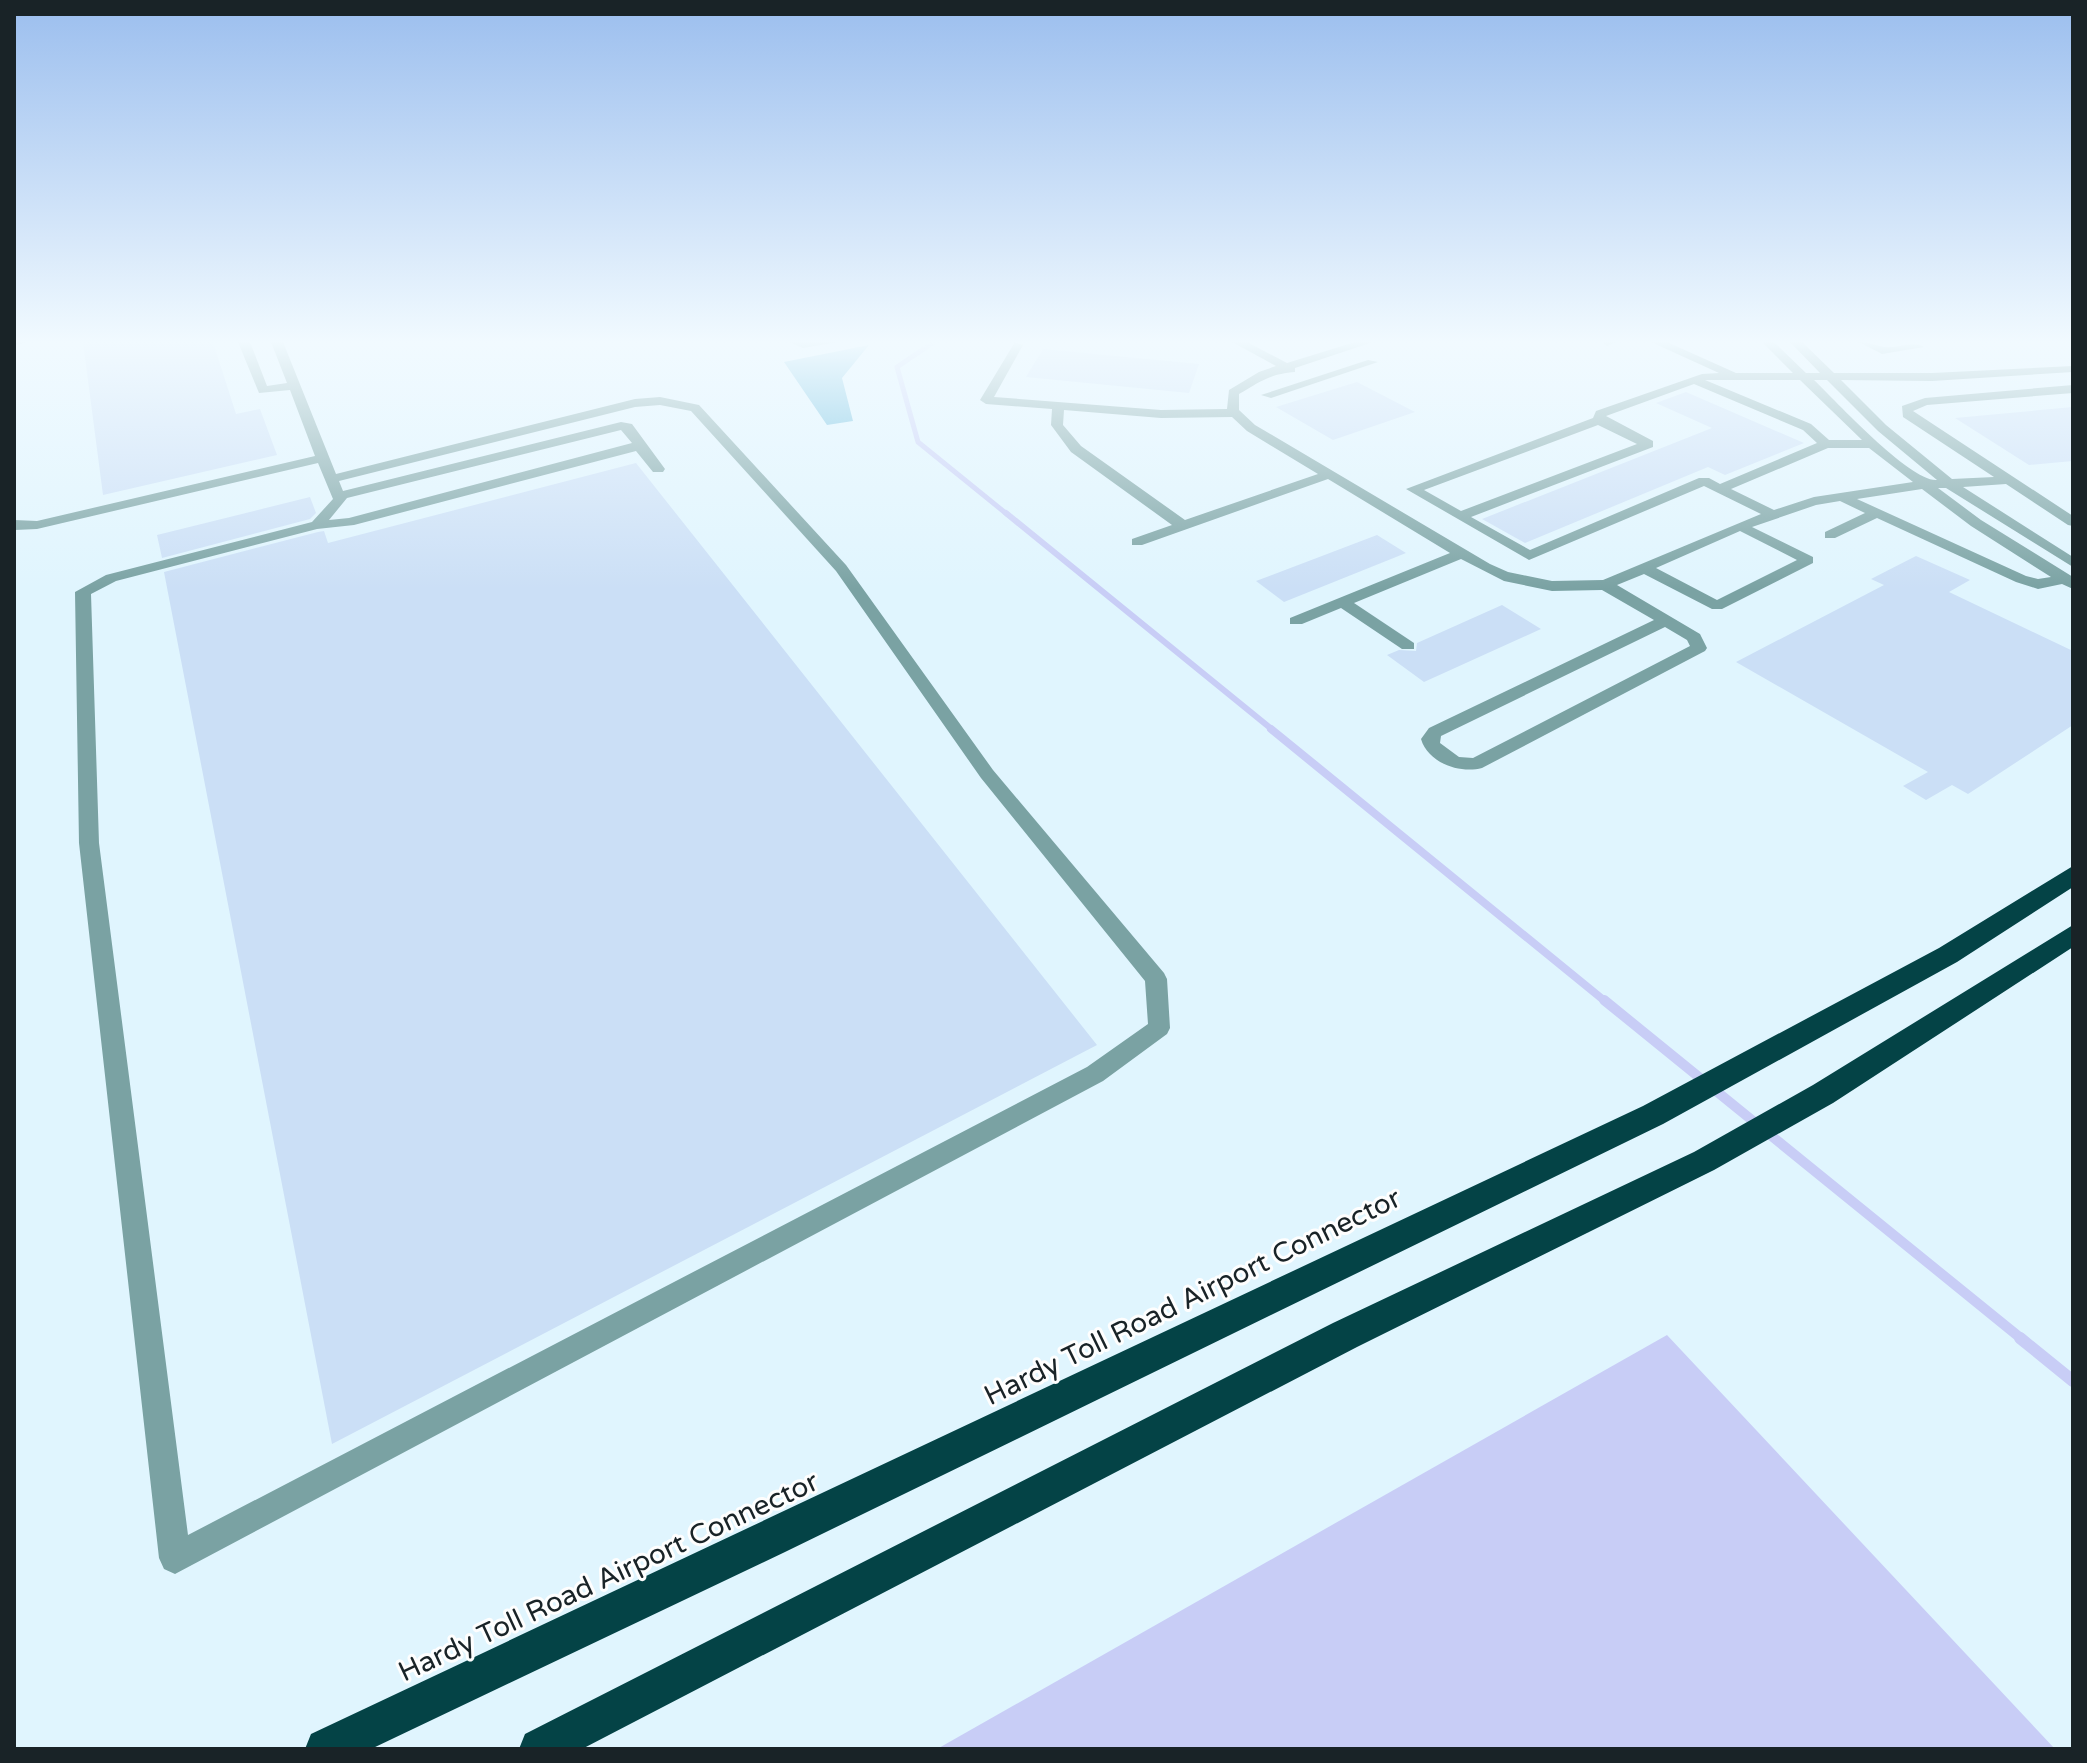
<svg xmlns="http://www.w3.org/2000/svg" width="2087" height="1763" font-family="'Varela Round',sans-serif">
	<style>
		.forest { fill: #63b9db }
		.water { fill: #c8cdf6 }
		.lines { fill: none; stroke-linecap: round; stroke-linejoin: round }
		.stream-far4 { stroke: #c8cdf6; stroke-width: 5 }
		.stream-far3 { stroke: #c8cdf6; stroke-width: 6 }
		.stream-far2 { stroke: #c8cdf6; stroke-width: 8 }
		.stream-far1 { stroke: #c8cdf6; stroke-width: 10 }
		.stream { stroke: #c8cdf6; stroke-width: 12 }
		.building { fill: #cbdff6 }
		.minor { fill: #7aa2a3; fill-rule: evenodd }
		.highway { fill: #044346; fill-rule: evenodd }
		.labels { text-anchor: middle; stroke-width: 6; stroke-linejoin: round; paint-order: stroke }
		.near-street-label { font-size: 28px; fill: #192327; stroke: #fefefe }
	</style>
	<rect width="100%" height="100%" fill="#e0f5fe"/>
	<!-- forest -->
	<polygon class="forest" points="869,345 842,378 853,421 827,425 784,362"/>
	<!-- water -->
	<polygon class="water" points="1667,1335 2055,1749 937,1749"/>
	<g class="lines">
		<!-- stream-far4 -->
		<polyline class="stream-far4" points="934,342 897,367 918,442 1008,515"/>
		<!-- stream-far3 -->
		<polyline class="stream-far3" points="1006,513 1274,731"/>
		<!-- stream-far2 -->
		<polyline class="stream-far2" points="1271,729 1606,1002"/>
		<!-- stream-far1 -->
		<polyline class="stream-far1" points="1604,1000 2023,1340"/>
		<!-- stream -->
		<polyline class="stream" points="2020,1338 2073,1381"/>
	</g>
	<!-- building -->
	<g class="building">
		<polygon points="83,342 213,342 236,414 260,409 277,455 103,495"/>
		<polygon points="1043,349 1199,364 1189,393 1026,377"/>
		<polygon points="1357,382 1415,412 1333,440 1276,407"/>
		<polygon points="1686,392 1804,443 1725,475 1708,467 1525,543 1482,519 1712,428 1656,403"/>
		<polygon points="2073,407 2073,461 2029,465 1955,418"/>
		<polygon points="636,463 1097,1045 332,1444 164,572 318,532 324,531 328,543"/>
		<polygon points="310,497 316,513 310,519 162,558 157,535"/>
		<polygon points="1377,535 1406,553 1284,602 1256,581"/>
		<polygon points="1916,556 1970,580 1949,592 2073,651 2073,725 1968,794 1952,785 1926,800 1903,786 1928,772 1736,662 1884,585 1871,579"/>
		<polygon points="1502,605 1541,629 1424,682 1387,655 1399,650 1416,651 1417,643"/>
	</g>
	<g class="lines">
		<!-- minor -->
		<g class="minor">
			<polygon points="14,342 26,342 14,346"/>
			<path d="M 238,342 L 250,342 L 267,386 L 287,383 L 271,342 L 283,342 L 336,474 L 635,399 L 660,397 L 699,405 L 846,565 L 993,770 L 1164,973 L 1167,979 L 1170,1028 L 1167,1034 L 1103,1081 L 175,1574 L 164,1569 L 159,1558 L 79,843 L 75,592 L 106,575 L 312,522 L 333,499 L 318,463 L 37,529 L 15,530 L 14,520 L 37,521 L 315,456 L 290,390 L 259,393 ZM 660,405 L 691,411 L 836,571 L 981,778 L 1145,981 L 1148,1024 L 1087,1067 L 188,1535 L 99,843 L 91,594 L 116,581 L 317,529 L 354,525 L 636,451 L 653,472 L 663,472 L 665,469 L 632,424 L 621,422 L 343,491 L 339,481 L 635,407 ZM 621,430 L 632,443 L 349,518 L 329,520 L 347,498 Z"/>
			<polygon points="789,342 839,342 803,348"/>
			<path d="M 1015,342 L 1023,345 L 994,397 L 1161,410 L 1227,409 L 1229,390 L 1259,372 L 1276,366 L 1232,342 L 1247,342 L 1287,363 L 1355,342 L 1373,342 L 1295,368 L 1295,372 C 1270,374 1261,381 1239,394 L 1239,410 L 1255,425 L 1490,564 L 1508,572 L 1552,581 L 1603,580 L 1761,514 L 1704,486 L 1529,560 L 1406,489 L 1593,418 L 1596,411 L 1702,374 L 1719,373 L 1651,342 L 1667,342 L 1736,373 L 1793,373 L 1762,342 L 1774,342 L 1806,373 L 1820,373 L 1790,342 L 1802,342 L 1834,373 L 1932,373 L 2073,366 L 2073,372 L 1932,381 L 1841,380 L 1886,425 L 1952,479 L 1994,477 L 1903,417 L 1902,406 L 1925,398 L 2073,385 L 2073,393 L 1927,405 L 1913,411 L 2073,516 L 2073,526 L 2068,525 L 2006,484 L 1963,487 L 2073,557 L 2073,567 L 1946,488 L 1938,488 L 1981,520 L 2073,577 L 2073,589 L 2062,584 L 2038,589 L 2016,582 L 1877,518 L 1835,538 L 1825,538 L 1825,532 L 1865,513 L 1840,501 L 1816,505 L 1752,527 L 1813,557 L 1813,563 L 1722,609 L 1712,609 L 1644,574 L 1617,585 L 1700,634 L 1707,648 L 1705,651 L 1482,768 C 1460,774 1428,763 1421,739 L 1429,728 L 1654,620 L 1602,590 L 1552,591 L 1504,581 L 1461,559 L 1354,603 L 1414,643 L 1414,649 L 1402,649 L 1341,608 L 1302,624 L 1290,624 L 1290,618 L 1450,553 L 1328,479 L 1142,545 L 1132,545 L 1132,539 L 1172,525 L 1071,452 L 1051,425 L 1052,409 L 986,404 L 980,400 ZM 1705,380 L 1800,380 L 1862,440 L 1829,440 L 1811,424 ZM 1814,380 L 1827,380 L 1878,431 L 1937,480 C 1910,482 1836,401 1814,380 ZM 1694,384 L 1803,430 L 1817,443 L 1720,484 L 1709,478 L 1699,478 L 1530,550 L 1471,517 L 1653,447 L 1653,441 L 1606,416 ZM 1064,410 L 1161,418 L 1232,417 L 1247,431 L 1318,474 L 1185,520 L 1081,446 L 1063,425 ZM 1598,425 L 1637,444 L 1461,511 L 1424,490 ZM 1828,448 L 1869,448 L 1913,482 L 1814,497 L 1774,510 L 1731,489 ZM 1922,489 L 1971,526 L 2051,577 L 2038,579 L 2026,576 L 1857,499 ZM 1740,531 L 1797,560 L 1717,600 L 1656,568 ZM 1665,627 L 1687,640 L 1690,646 L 1473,758 L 1459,757 L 1440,743 L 1441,736 Z"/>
			<polygon points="1602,342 1616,342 1607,346"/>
			<path d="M 1859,342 C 1870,342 1876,346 1885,347 C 1898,349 1912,340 1924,347 L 1882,354 Z"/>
			<polygon points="1368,360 1378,362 1271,398 1261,395"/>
		</g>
		<!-- highway -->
		<g class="highway">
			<polygon points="2073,866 2073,887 1957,962 1663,1124 785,1552 371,1749 305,1749 311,1734 1643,1106 1939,948"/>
			<polygon points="2073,925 2073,947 1833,1103 1714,1170 1357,1347 582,1749 519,1749 525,1734 1333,1323 1694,1152 1813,1085"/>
		</g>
	</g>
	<!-- sky -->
	<linearGradient id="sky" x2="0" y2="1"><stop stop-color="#9bbeee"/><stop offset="0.58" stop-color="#f1faff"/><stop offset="1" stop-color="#f1faff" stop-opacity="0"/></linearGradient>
	<rect width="2087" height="589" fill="url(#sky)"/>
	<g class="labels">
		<!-- near-street labels -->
		<g class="near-street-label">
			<text transform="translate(1192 1296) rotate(-26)" y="10">Hardy Toll Road Airport Connector</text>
			<text transform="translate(608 1576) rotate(-25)" y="10">Hardy Toll Road Airport Connector</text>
		</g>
	</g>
	<!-- border -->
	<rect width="2087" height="1763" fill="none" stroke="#192327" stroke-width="32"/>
</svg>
